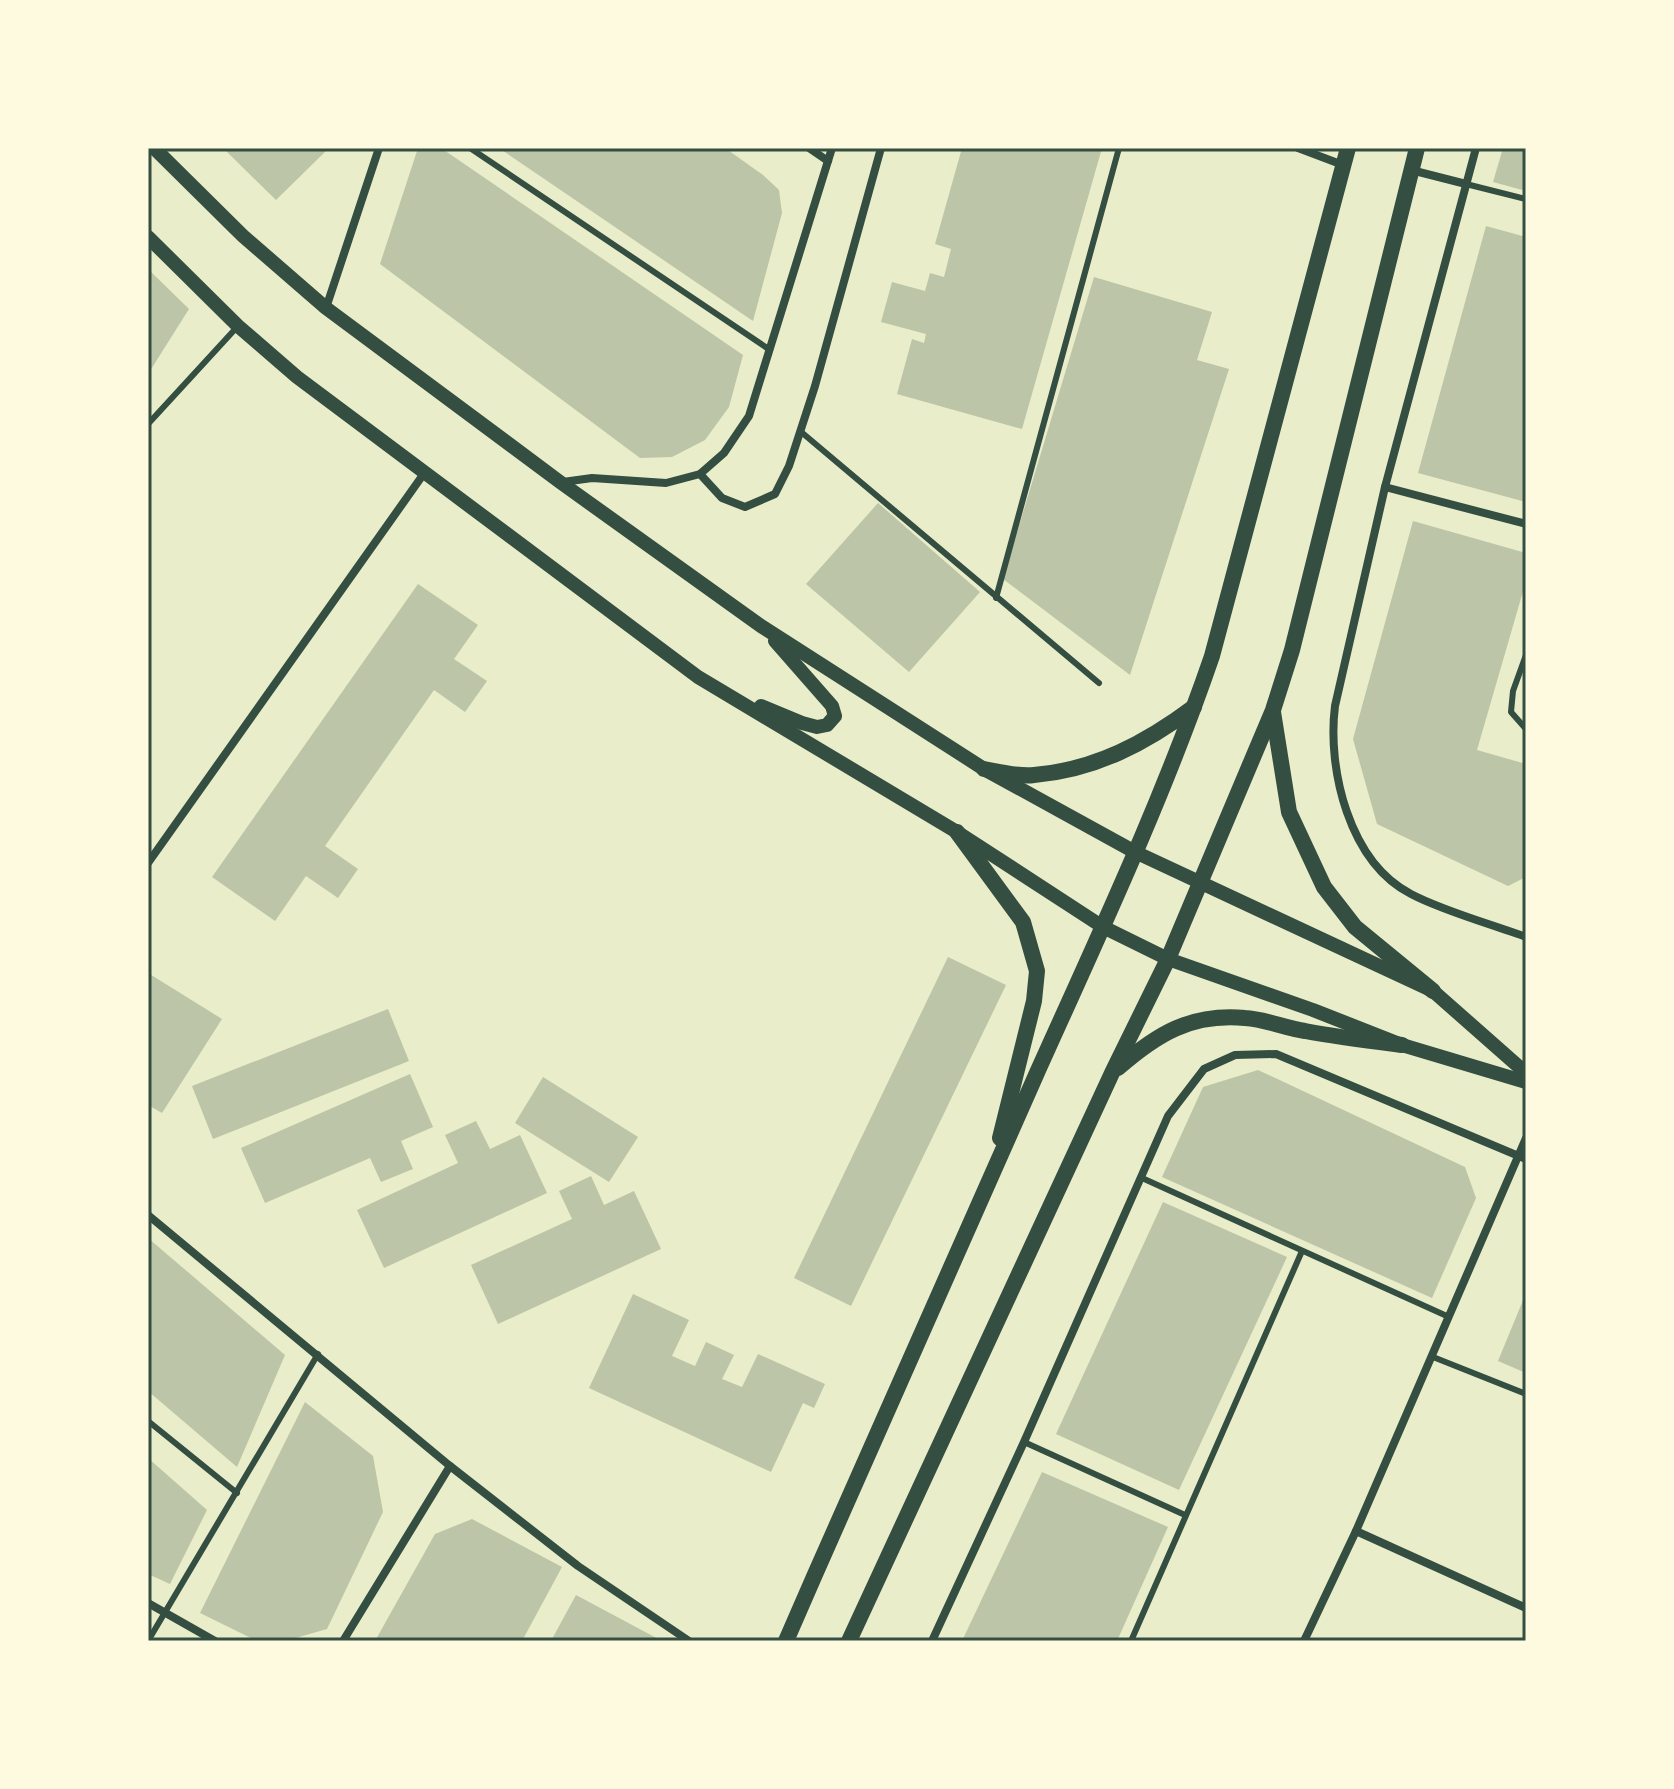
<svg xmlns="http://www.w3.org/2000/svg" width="1674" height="1789" font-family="Literata,serif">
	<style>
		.building { fill: #bcc5a7 }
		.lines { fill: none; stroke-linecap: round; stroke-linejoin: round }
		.service { stroke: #344e41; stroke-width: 6 }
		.minor { stroke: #344e41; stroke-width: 8 }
		.tertiary { stroke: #344e41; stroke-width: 14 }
		.secondary { stroke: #344e41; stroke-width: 16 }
		.neatline { fill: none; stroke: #344e41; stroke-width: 3 }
	</style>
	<rect width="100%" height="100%" fill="#e9edc9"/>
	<!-- building -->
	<g class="building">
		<polygon points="223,148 329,148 276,200"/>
		<polygon points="418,148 441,148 743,355 729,407 705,440 672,457 640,458 380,264"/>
		<polygon points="499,148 725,148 763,175 779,190 782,213 753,321"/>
		<polygon points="962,148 1102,148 1022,429 897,394 912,339 924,343 926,334 881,322 892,282 925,291 930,273 944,277 951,249 935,244"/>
		<polygon points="1503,148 1526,148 1526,191 1493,182"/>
		<polygon points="1486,226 1526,237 1526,502 1418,473"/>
		<polygon points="148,269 189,309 148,374"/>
		<polygon points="1094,277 1212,312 1197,360 1229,369 1130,675 1003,579"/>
		<polygon points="878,503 980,592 909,672 806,584"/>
		<polygon points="1413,521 1526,553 1526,581 1477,750 1526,764 1526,877 1508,886 1377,824 1353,739"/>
		<polygon points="418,584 478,625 454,659 487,681 465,712 434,690 325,846 358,869 338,898 306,876 275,921 212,877"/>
		<polygon points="948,957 1006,985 851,1306 794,1278"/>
		<polygon points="148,973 222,1019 162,1113 148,1105"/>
		<polygon points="388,1009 409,1061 213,1139 192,1086"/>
		<polygon points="1258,1070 1465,1167 1476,1198 1432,1298 1162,1177 1203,1087"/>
		<polygon points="410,1074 433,1127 401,1141 413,1169 381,1182 370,1158 265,1203 241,1148"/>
		<polygon points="543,1077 638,1137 609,1182 515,1123"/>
		<polygon points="476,1121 490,1149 520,1135 547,1193 384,1268 357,1210 458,1163 445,1135"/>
		<polygon points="591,1176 604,1205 634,1191 661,1249 498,1324 471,1265 572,1219 559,1191"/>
		<polygon points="1163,1202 1287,1257 1179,1490 1056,1434"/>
		<polygon points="148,1238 285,1355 237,1467 148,1391"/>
		<polygon points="1526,1293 1526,1373 1498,1361"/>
		<polygon points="633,1294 689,1320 672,1356 695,1366 706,1342 734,1355 722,1379 742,1387 758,1354 825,1384 814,1408 803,1403 771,1472 589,1388"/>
		<polygon points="305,1402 373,1456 383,1512 327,1629 285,1641 257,1641 200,1613"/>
		<polygon points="148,1458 207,1510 170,1584 148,1574"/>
		<polygon points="1042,1472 1168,1527 1117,1641 962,1641"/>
		<polygon points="472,1519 562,1567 522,1641 375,1641 435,1534"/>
		<polygon points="576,1595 662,1641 551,1641"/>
	</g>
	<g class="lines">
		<!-- service -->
		<g class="service">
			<polyline points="470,148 770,350"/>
			<polyline points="1466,184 1526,199"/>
			<polyline points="148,424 238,326"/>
			<polyline points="800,431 1099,683"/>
			<polyline points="996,598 1119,148"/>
			<polyline points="1526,655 1513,691 1511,712 1526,729"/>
			<polyline points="1142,1178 1449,1317"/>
			<polyline points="1433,1357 1526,1394"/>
			<polyline points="148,1421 237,1493"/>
			<polyline points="1024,1442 1185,1515"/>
			<polyline points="148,1641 318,1354"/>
			<polyline points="1131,1641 1302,1251"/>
		</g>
		<!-- minor -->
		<g class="minor">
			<polyline points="809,148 828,161"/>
			<polyline points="1298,148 1343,165"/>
			<path d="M 1476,148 L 1385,487 L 1335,706 C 1327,769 1349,862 1411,894 C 1443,911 1491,924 1526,937"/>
			<polyline points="1411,170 1466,184"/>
			<polyline points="326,308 379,148"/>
			<polyline points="700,474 722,498 745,507 775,494 789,466 815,386 881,148"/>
			<polyline points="563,482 592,478 666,483 700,474 724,453 749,416 832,148"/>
			<polyline points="1385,487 1526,524"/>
			<polyline points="148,863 425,472"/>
			<polyline points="148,1215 450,1466 578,1566 689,1641"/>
			<polyline points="1356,1531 1526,1608"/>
			<polyline points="148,1603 215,1641"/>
			<polyline points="343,1641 450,1466"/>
			<polyline points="932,1641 1024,1442 1168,1116 1204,1069 1235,1055 1276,1054 1526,1159"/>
			<polyline points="1304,1641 1356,1531 1526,1138"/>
		</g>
		<!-- tertiary -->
		<g class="tertiary">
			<polyline points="154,148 243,236 326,308 560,482 761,626 984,769 1135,852 1433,991 1526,1073"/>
			<polyline points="148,237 238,326 297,377 698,677 957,832 1103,927 1168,959 1313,1010 1402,1045 1526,1082"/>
			<polyline points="761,706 802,723 817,727 827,725 835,716 832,706 775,641"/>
		</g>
		<!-- secondary -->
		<g class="secondary">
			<polyline points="1273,712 1289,812 1324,887 1355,927 1433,991"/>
			<path d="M 984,769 C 1000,772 1019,777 1034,775 C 1095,770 1146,743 1194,707"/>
			<polyline points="957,832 1023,922 1037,971 1034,1001 1000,1138"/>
			<path d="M 1118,1068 C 1157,1034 1191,1013 1245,1018 C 1265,1019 1285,1028 1305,1031 C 1337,1037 1370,1041 1402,1045"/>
			<path d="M 786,1641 C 868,1452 952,1264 1036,1075 C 1098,937 1163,799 1212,656 L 1348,148"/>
			<polyline points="849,1641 1112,1073 1168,959 1273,710 1292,650 1417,148"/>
		</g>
	</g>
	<!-- border -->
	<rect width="1674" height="1789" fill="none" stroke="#fefae0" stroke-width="300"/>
	<rect x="150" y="150" width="1374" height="1489" class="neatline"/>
</svg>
